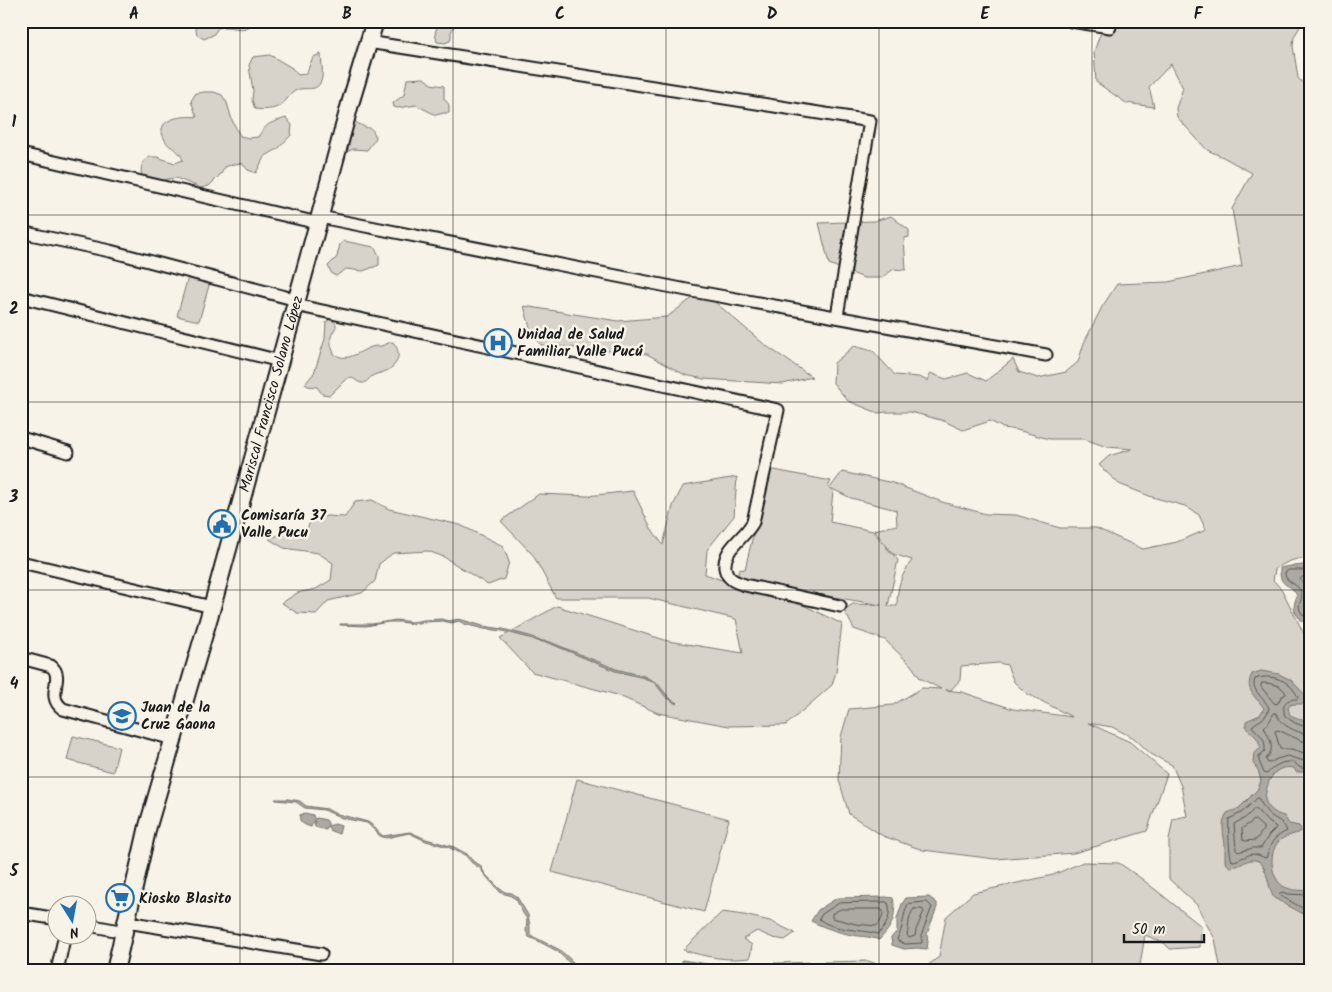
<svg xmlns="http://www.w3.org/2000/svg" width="1332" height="992" font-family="Kalam,sans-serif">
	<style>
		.green { fill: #d7d3cb; stroke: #7a7874; fill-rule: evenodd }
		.water { fill: #aca9a2; stroke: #72716c }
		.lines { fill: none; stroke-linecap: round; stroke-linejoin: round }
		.shore { stroke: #565452; stroke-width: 1 }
		.minor-casing { stroke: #1c1c1c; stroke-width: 15 }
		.secondary-casing { stroke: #1c1c1c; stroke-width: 20 }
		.minor { stroke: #f7f3e8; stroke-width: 11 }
		.secondary { stroke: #f7f3e8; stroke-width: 16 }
		.grid { fill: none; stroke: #1c1c1c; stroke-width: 1; stroke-opacity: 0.55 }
		.labels { text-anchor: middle; stroke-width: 5; stroke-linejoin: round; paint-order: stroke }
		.poi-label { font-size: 15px; font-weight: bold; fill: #1c1c1c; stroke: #f7f3e8; text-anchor: start }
		.street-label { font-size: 15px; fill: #1c1c1c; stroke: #f7f3e8 }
		.neatline { fill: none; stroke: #1c1c1c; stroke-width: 2 }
		.grid-label { font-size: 16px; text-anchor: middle; font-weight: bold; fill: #1c1c1c }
	</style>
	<rect width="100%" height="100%" fill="#f7f3e8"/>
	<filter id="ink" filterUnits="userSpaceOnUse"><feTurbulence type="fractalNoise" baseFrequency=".02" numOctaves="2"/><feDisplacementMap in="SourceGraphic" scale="10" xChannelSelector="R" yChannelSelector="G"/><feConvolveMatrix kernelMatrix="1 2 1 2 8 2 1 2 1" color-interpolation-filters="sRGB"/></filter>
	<g filter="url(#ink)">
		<!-- green -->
		<g class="green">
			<path d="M 194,21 L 256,21 C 241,36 235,24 218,28 L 213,35 L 204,39 L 197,35 Z"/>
			<polygon points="439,21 457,21 451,32 451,37 450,41 445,43 437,42 435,33"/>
			<path d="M 1108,21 L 1301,21 L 1302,23 L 1294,37 L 1293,46 L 1298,78 L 1311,92 L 1311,560 C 1298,556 1286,562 1275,569 L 1273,580 L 1282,590 L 1306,638 L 1311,644 L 1311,971 L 1221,971 L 1215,939 L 1208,927 L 1197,905 L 1169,879 L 1169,840 L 1173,819 L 1187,816 L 1181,786 L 1172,765 L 1151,754 L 1134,738 L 1112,727 L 1088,723 L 1130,742 L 1167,774 L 1147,831 L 1074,853 L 995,859 L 923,850 L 883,836 L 849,814 L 839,780 L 841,737 L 849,709 L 893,705 L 922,688 L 941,689 L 920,678 L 911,665 L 885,640 L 854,629 L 844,610 L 853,604 L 881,605 L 739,581 L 738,570 L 745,569 L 769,469 L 831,481 L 828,487 L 833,491 L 830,522 L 873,531 L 885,546 L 898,560 L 888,606 L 897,606 C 897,586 901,576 912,560 L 893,554 L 874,530 L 897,525 L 896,510 L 851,498 L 830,488 L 842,472 L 893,483 L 942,502 L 986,514 L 1016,515 L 1060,528 L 1096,528 L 1143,549 L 1177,542 L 1206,530 L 1199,515 L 1185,506 L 1152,497 L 1119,484 L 1099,465 L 1109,456 L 1132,449 L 1107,447 L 1084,439 L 1049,439 L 1017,430 L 1003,428 L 990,421 L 963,430 L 944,421 L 911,412 L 887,412 L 878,413 L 848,401 L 833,383 L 834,363 L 854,346 L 873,351 L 895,375 L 919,377 L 928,381 L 930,373 L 946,379 L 968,373 L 986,381 L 1013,359 L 1019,372 L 1038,378 L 1066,372 L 1078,362 L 1084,343 L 1102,307 L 1117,284 L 1168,282 L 1242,266 L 1232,209 L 1252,173 L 1223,157 L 1207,150 L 1177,117 L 1176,108 L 1183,88 L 1171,64 L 1149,87 L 1154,107 L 1126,103 L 1096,82 L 1094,52 L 1099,37 ZM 999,663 L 1007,665 L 1014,682 L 1026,693 L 1072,717 L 1013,709 L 962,692 L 946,690 L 951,690 L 960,680 L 961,666 Z"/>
			<path d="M 321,54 C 321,61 324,74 321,81 C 316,94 304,85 295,91 C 289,94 287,101 281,105 C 274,110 263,110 255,109 L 252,100 L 253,91 L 249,65 L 253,57 L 270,55 L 292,68 L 298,75 L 306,74 L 313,57 Z"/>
			<polygon points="424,78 431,84 444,86 444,98 449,105 449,113 444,113 436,115 416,105 398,108 394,107 393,103 404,95 407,79"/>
			<path d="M 205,92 L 214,92 L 222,95 L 227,103 L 232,120 L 240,136 L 249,138 L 258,137 C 267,122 271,123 286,118 L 292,125 L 291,135 L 279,148 L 264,157 L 256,173 L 248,170 L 242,163 L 234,164 L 225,167 L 221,174 L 209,186 L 201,188 L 176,178 L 168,179 L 151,183 L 143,181 C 140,169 140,165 148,157 L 157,157 L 175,163 L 183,160 C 182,158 181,155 179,153 C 175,148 168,147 165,140 C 152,119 182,115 197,117 L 191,101 L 196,93 Z"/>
			<path d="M 350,120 L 354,120 C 356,122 358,124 361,125 C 371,131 371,124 376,138 L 367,150 L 353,149 L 349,151 L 345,151 Z"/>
			<polygon points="891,216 909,230 909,237 904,238 906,270 894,269 881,278 864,278 829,264 819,223 874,221"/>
			<polygon points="344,241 374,247 379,255 379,265 363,271 346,269 336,276 332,274 328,266 337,257 340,244"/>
			<polygon points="188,277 210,282 199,321 177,316"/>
			<polygon points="702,291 765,345 812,377 783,384 704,379 685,375 647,354 541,345 531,331 524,306 618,321 667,317"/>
			<path d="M 330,319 C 342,325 333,329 331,337 C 330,343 332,348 334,354 C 347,363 358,352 369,348 C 373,346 377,346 381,346 C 386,345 388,342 393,342 C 402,353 399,365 386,371 C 382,373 378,373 374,375 C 369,377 367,384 361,383 C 357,382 354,378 350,377 L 346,379 L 330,395 L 322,394 L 317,387 L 308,386 L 305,384 L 314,373 L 325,339 L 326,322 Z"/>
			<polygon points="737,477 734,516 707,550 705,574 753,591 797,602 842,624 836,672 832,685 786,725 729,726 658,713 617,695 532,672 500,638 557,606 668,641 743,653 736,619 648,598 556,598 533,555 501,521 539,494 587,496 633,491 651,528 663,545 673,506 683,486"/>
			<polygon points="372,500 389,509 460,525 503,546 509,562 504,579 488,585 444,557 428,551 393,553 379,564 375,581 362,593 328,601 316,614 297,613 282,603 297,593 316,589 331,580 333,563 318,553 284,548 269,539 285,532 303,537 311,520 327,516 345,517 355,502"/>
			<polygon points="73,736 119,747 113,772 67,760"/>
			<polygon points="577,779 729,819 704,912 552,872"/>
			<polygon points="1083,862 1119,863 1142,879 1201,926 1200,947 1170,949 1164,943 1145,935 1139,971 920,971 939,957 946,917 973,893 1053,875"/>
			<path d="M 722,912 L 744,915 L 770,921 L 795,933 L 785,940 L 773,938 L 757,931 L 743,939 L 752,945 L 750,958 C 726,961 706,957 683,950 Z"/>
			<polygon points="868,961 901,971 789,971 774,963"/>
		</g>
		<!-- water -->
		<g class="water">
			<path d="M 1307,564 L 1311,565 L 1311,629 C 1300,618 1289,614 1297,596 C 1291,581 1279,590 1280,568 C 1289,565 1297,567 1307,564 Z"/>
			<polygon points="441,619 449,621 459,619 483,626 503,629 533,637 537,640 550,642 616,669 644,676 657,683 666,694 673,701 678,703 676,704 665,696 655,683 644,678 615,671 549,643 537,641 533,639 503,631 484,629 464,624 459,621 451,623 442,621 425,622 412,624 400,622 388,622 366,626 340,625 340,624 372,624 396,620 412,622 424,620"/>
			<path d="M 1261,671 L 1279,674 L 1291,680 L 1310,700 L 1308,704 L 1294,704 L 1290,705 L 1288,708 L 1290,715 L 1307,722 L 1311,725 L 1311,775 L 1305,772 L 1296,772 L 1294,768 C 1273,764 1266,783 1265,800 C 1268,808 1275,814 1284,816 L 1289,824 L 1299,826 L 1301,829 L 1300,832 C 1293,835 1284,836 1279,841 C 1267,853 1271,883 1287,888 C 1294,891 1303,890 1311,891 L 1311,918 L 1274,898 C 1267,888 1268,858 1252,860 C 1246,860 1243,864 1237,866 C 1237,866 1230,867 1230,867 L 1225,862 C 1225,856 1225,851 1225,845 C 1224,834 1220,823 1227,813 L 1238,809 L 1257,790 L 1261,781 L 1258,770 L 1253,763 L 1254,753 L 1261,748 C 1259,744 1258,738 1255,736 C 1250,730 1245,732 1246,721 L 1260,715 L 1264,708 C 1255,696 1244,690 1252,674 Z"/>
			<path d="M 275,799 L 288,799 L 300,801 L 306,806 L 327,809 L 334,813 L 368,822 C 375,826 377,832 383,836 L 410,832 L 426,839 L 454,847 L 467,854 L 474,862 L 480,865 L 485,874 L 500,889 L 505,892 L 512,893 L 517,897 L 528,915 L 530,926 L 530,935 L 560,950 L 572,961 L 580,971 L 578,971 L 557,951 L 540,942 L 529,937 L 526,931 L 527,919 L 524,915 L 516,899 L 509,895 L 501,893 L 484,874 L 481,869 L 472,863 L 465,855 L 458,852 L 448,847 L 426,841 L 409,833 L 386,838 L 380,836 L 367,823 L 342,818 L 324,810 L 305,808 L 296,802 L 276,800 Z"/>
			<path d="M 305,813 L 313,815 L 314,819 L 317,818 L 326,820 L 328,823 L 328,826 L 335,824 L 341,826 L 339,834 L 331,831 L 327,826 L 326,830 L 315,827 L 314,820 L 311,827 C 305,825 298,823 300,815 Z"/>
			<path d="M 886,897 L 893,898 C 897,917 892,927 879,940 C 869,936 863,937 852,935 C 837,932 825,928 811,921 L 818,910 L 837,898 Z"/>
			<polygon points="929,897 937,903 937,907 927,934 928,942 927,949 917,948 904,949 892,945 891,938 897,931 897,919 902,904 906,898"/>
			<polygon points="682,960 752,971 688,971 683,968"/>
		</g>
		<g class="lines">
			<!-- shore -->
			<g class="shore">
				<path d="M 1311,570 L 1288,570 L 1285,572 C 1284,582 1295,582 1300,590 C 1307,604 1288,604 1311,622"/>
				<path d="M 1311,576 L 1302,577 L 1300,579 C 1310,592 1307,593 1305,608 L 1311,614"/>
				<path d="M 1262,683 C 1271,683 1283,685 1286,694 L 1281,697 L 1278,703 L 1275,704 L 1261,687 Z"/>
				<path d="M 1311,729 L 1295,723 L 1285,716 C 1282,705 1284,699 1297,699 L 1298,697 C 1296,693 1292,687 1288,684 C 1279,677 1265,675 1255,679 C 1250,691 1265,698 1269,708 C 1266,720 1260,719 1252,726 C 1259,735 1266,737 1265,751 L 1259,756 L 1259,761 L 1264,773 L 1267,774 C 1273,766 1286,758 1296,764 C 1297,765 1298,766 1299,767 C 1302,769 1307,768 1311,770"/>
				<path d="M 1311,735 C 1302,734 1289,729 1283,723 C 1279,721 1278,716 1276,713 L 1274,713 L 1269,722 L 1264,727 C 1270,739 1276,748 1266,759 L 1267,762 L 1269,763 L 1277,759 L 1287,756 L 1311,763"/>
				<polyline points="1311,743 1302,741 1278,730 1275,731 1280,749 1291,749 1311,755"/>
				<path d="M 1258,798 C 1261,802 1263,807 1267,812 C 1275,821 1282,818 1287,831 C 1271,839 1272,842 1266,858 C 1262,857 1257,854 1253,854 C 1245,855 1239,861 1232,861 C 1229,855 1228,826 1229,819 L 1241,813 Z"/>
				<polygon points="1255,809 1257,810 1266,820 1275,826 1276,828 1269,835 1261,848 1253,848 1238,852 1236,850 1234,824 1245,818"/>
				<polygon points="1255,820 1263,827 1263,830 1256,840 1245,841 1243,840 1242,829"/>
				<polyline points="1311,895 1288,894 1282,892 1279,894 1281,896 1311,913"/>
				<path d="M 886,902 L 888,903 C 892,914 887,926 878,934 C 861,929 833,931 819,919 L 822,914 L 839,903 Z"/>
				<path d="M 927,902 L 932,907 L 922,933 L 922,943 L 905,944 L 898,941 L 897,939 C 904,929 902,915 908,904 Z"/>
				<path d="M 841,909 L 881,909 L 883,911 C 883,916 881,923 876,926 L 856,924 L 832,918 L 832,914 Z"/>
				<path d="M 914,909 L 922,909 L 924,911 L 916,930 L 915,936 L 909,938 L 907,935 C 909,926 908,916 914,909 Z"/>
			</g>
			<defs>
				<g id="minor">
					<polyline points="1071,21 1110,27"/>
					<polyline points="368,42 870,121 837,316"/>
					<polyline points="21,154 318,223"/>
					<polyline points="320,217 692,291 1046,355"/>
					<polyline points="21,232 110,251 297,300"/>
					<polyline points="21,297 280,361"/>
					<path d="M 295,305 L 778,410 L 753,522 C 745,538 723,548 725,568 C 727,579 735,582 745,585 L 840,606"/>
					<polyline points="21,438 68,452"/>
					<polyline points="21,562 212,607"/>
					<path d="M 21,658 L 51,666 C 66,678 44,695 63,709 L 173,739"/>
					<polyline points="21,913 58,919"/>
					<polyline points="127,922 321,954"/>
					<polyline points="88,925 125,932"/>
					<polyline points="57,971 65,934"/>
				</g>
				<g id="secondary">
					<path id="s1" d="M 115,971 L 148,826 L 212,607 L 318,223 L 350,104 L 375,21"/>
				</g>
			</defs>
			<!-- minor casing -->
			<use href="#minor" class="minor-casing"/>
			<!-- secondary casing -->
			<use href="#secondary" class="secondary-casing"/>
			<!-- minor -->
			<use href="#minor" class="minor"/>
			<!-- secondary -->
			<use href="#secondary" class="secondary"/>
		</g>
	</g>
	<!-- grid -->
	<path class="grid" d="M 240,21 L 240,971M 453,21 L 453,971M 666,21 L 666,971M 879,21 L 879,971M 1092,21 L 1092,971M 21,215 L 1311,215M 21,402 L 1311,402M 21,590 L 1311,590M 21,777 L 1311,777"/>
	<!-- icons -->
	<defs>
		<symbol id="hospital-ring" viewBox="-11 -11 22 22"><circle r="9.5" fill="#f7f3e8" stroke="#1f6fb2" stroke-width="1.5"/><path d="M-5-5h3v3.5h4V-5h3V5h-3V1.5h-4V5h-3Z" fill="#1f6fb2"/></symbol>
		<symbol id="civic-ring" viewBox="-11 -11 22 22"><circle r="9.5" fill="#f7f3e8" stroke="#1f6fb2" stroke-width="1.5"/><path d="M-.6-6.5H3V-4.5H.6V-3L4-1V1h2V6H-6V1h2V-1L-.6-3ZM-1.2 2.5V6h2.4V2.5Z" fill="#1f6fb2"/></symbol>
		<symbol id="school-ring" viewBox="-11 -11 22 22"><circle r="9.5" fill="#f7f3e8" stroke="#1f6fb2" stroke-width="1.5"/><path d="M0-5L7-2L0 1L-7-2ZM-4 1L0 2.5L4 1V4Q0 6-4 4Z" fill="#1f6fb2"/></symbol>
		<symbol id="supermarket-ring" viewBox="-11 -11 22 22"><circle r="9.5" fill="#f7f3e8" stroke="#1f6fb2" stroke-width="1.5"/><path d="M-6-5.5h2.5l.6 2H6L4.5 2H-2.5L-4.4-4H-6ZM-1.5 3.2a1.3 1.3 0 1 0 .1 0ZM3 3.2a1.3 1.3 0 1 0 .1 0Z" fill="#1f6fb2"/></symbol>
	</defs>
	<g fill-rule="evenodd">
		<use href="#hospital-ring" x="482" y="327" width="32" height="32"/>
		<use href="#civic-ring" x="206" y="508" width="32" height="32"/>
		<use href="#school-ring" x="106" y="700" width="32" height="32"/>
		<use href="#supermarket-ring" x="104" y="882" width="32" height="32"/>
	</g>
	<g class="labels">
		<!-- poi labels -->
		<g class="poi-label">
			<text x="517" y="339">Unidad de Salud<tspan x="517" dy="17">Familiar Valle Pucú</tspan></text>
			<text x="241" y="520">Comisaría 37<tspan x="241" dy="17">Valle Pucu</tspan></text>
			<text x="141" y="712">Juan de la<tspan x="141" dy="17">Cruz Gaona</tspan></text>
			<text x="139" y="903">Kiosko Blasito</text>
		</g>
		<!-- street labels -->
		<g class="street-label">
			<text dy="5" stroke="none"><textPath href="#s1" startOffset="598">Mariscal Francisco Solano López</textPath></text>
		</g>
	</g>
	<!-- margin -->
	<rect width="1332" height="992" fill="none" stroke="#f7f3e8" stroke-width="55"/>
	<!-- north arrow -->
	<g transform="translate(72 920) rotate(169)"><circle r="24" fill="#f7f3e8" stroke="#9f9d96"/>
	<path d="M0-4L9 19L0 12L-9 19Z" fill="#1f6fb2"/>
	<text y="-8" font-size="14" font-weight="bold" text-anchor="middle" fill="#1c1c1c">N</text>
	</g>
	<!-- scale -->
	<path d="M1124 934v8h80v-8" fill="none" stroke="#1c1c1c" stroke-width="2.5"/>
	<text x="1132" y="934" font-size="15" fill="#1c1c1c" stroke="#f7f3e8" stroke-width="4" paint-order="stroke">50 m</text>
	<rect x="28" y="28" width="1276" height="936" class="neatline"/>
	<g class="grid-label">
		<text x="134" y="19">A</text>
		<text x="347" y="19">B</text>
		<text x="560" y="19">C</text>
		<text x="772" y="19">D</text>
		<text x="985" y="19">E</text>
		<text x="1198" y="19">F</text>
		<text x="14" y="127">1</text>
		<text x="14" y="314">2</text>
		<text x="14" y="502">3</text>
		<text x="14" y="689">4</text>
		<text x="14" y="876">5</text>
	</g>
</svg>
